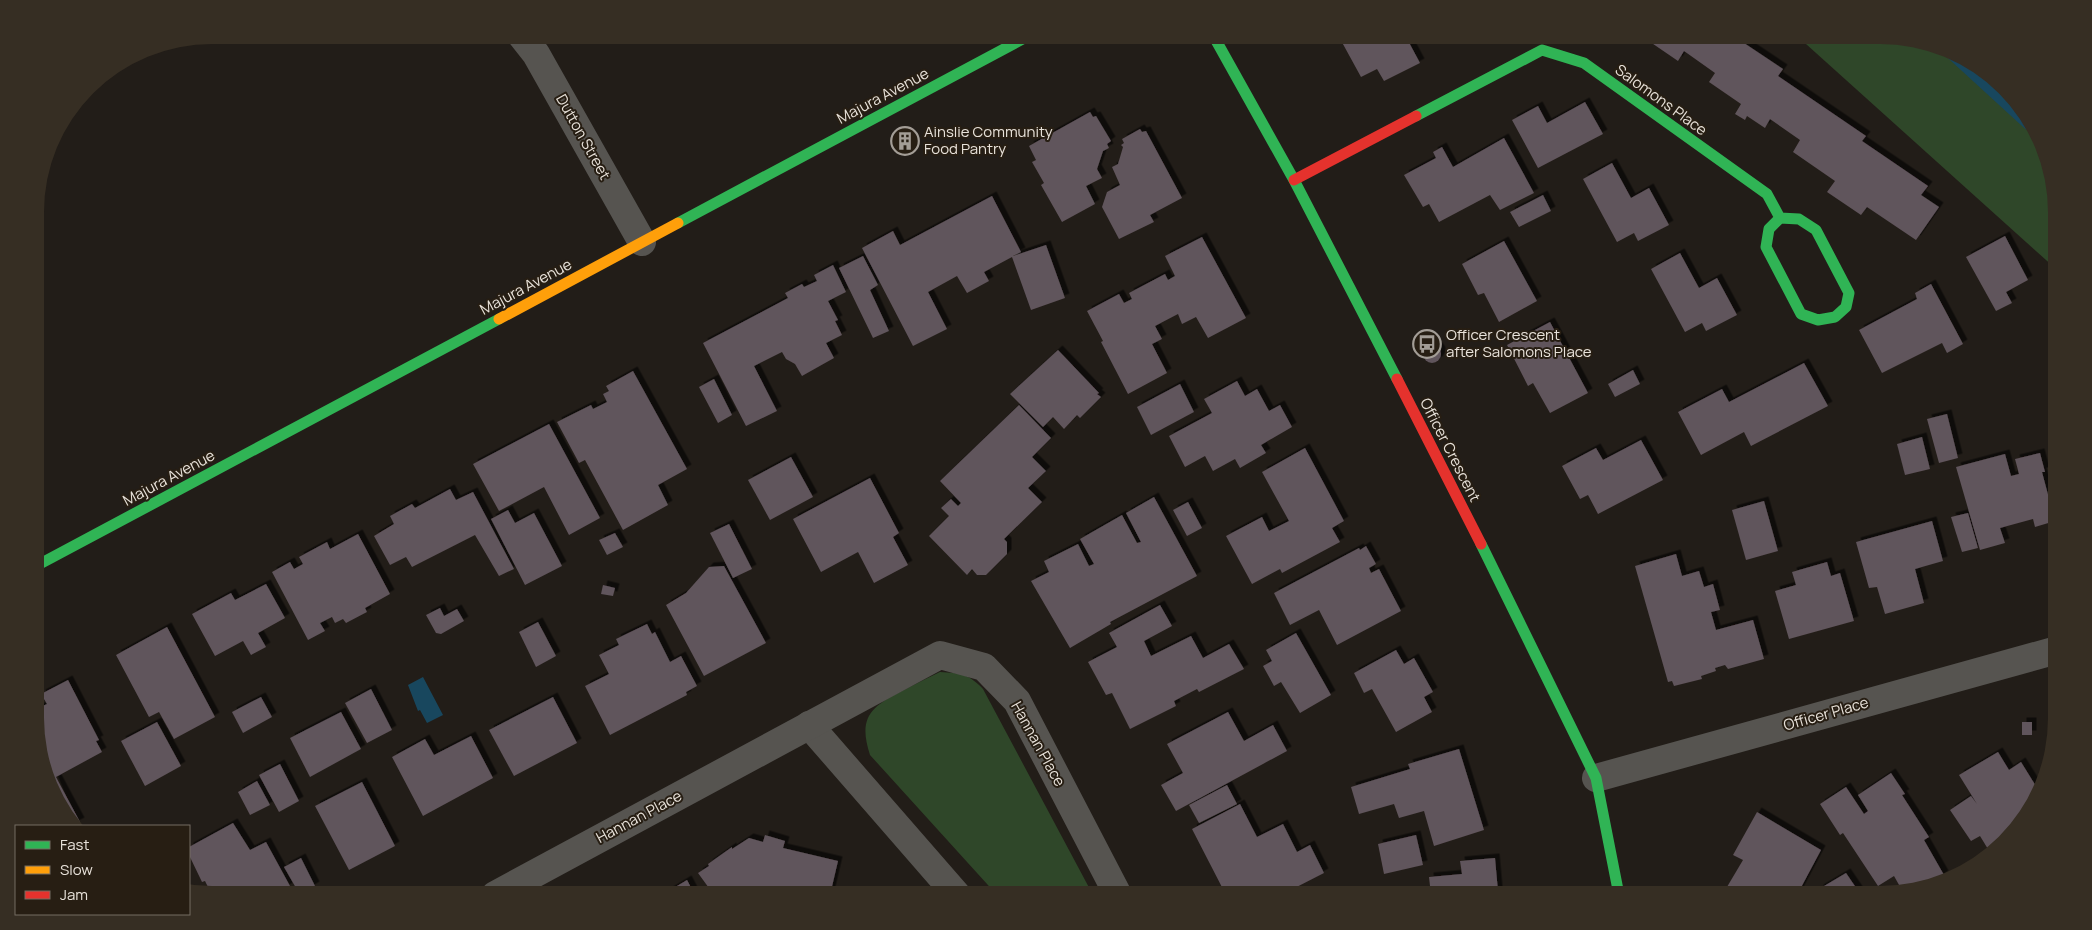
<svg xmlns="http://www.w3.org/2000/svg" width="2092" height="930" font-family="Manrope,sans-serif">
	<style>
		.green { fill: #2f4729 }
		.water { fill: #18475e }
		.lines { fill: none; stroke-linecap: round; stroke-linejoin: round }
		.stream { stroke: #18475e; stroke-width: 11 }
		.building { fill: #60545b; filter: url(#shadow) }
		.street { stroke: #565450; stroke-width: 28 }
		.fast { stroke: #30b455; stroke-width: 11 }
		.slow { stroke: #ff9f0a; stroke-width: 11 }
		.jam { stroke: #e5322d; stroke-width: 11 }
		.labels { text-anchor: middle; stroke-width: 4; stroke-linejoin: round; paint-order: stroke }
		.street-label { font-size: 15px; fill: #e8e2da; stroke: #271e13 }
		.poi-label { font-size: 15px; fill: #e8e2da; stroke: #271e13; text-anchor: start }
	</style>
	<defs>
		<filter id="shadow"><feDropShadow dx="4.5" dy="-4.5" stdDeviation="0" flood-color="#0009"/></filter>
	</defs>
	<rect width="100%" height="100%" fill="#221d18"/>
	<!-- green -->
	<g class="green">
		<polygon points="1796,35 1880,35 1947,48 2020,104 2056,189 2056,269"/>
		<path d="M 940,672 C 960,673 969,674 983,689 L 1093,895 L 997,895 L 870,755 C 858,718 870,707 902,691 C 914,685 927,678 940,672 Z"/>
	</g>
	<!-- water -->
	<polygon class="water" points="423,677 443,715 427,723 420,710 418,711 408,685"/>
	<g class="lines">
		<!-- stream -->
		<polyline class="stream" points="1945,48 2029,125"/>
	</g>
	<!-- building -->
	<g class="building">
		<polygon points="1338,35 1405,35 1420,63 1384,81 1377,69 1361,77"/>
		<polygon points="1640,35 1732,35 1783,69 1778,76 1866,136 1862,141 1928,186 1921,195 1939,207 1916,240 1867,207 1861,215 1827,192 1835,181 1793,152 1800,140 1770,119 1765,128 1747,116 1745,120 1735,114 1741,104 1709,82 1715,73 1684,51 1678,61"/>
		<polygon points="1585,102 1603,134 1538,168 1512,120 1538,106 1547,123"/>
		<polygon points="1090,112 1093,117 1096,116 1111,141 1107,144 1109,148 1103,151 1097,169 1102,178 1086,186 1095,204 1062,222 1041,185 1044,183 1032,162 1036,160 1029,146"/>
		<polygon points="1140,129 1142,132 1146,131 1182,198 1150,215 1154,222 1119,239 1102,207 1107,192 1120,185 1112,167 1118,164 1123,147 1121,145 1124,143 1122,139"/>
		<circle cx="905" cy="141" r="8"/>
		<polygon points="1504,138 1534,193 1500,210 1490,195 1439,222 1429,204 1423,207 1404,175 1436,158 1433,152 1442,147 1453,167"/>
		<polygon points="1612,163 1631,198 1649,188 1669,225 1638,241 1634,233 1617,242 1583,179"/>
		<polygon points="1543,195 1551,211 1519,227 1510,212"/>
		<polygon points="992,196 1021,252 1013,256 1046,245 1065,298 1031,310 1012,257 984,272 989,281 967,293 957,276 928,292 947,329 913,346 862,248 893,231 900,245"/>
		<polygon points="2005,236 2028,280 2006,292 2012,303 1996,311 1966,257"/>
		<polygon points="1202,237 1246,318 1208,338 1196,317 1182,324 1178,314 1155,326 1162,339 1152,344 1167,373 1128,394 1101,342 1103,341 1087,311 1119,294 1124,303 1132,299 1129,293 1165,274 1168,280 1175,276 1165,256"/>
		<polygon points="1504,241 1537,301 1499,322 1484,293 1478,295 1462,264"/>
		<polygon points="1680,253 1699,288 1717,278 1737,315 1706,331 1702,323 1685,332 1651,269"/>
		<polygon points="863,256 878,285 870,290 889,331 873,338 839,268"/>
		<polygon points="833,265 846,292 828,301 838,320 835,321 842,335 826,343 834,358 802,376 795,364 786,359 782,352 754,366 777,411 746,426 703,343 788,298 785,293 802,284 804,287 817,281 814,275"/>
		<polygon points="1931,284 1963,344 1947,353 1942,343 1882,373 1859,330 1917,299 1915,293"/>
		<polygon points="1550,322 1588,393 1550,413 1533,383 1528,386 1507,345"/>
		<circle cx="1432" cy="354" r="9"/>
		<polygon points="1058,350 1099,393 1097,394 1101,397 1080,418 1077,415 1064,429 1053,417 1043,427 1010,394"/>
		<polygon points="1804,363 1828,406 1751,446 1744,432 1701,455 1678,412 1722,389 1729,402"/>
		<polygon points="1633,370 1640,384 1615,397 1608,384"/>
		<polygon points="633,371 687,469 658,485 668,505 623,530 585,460 579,463 557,422 591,405 593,409 607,402 603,394 609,391 606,386"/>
		<polygon points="714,379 732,415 718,423 699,387"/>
		<polygon points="1237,381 1245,396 1257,389 1269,411 1280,405 1292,427 1261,445 1266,453 1240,468 1235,459 1213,471 1205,456 1185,467 1169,436 1212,413 1204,399"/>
		<polygon points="1180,384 1194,412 1151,435 1137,407"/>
		<polygon points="1019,405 1051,438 1032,457 1046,471 1028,488 1042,502 1004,539 1007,542 1007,554 986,575 977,575 972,569 967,575 929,536 949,516 941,508 951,499 958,506 961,503 940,481"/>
		<polygon points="1947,414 1958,458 1939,463 1927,419"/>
		<polygon points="549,424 600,518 569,535 544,487 499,511 473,464"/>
		<polygon points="1922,437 1930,469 1905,475 1897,444"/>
		<polygon points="1641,440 1663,480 1598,514 1588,495 1580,499 1562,466 1596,448 1603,460"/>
		<polygon points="1305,448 1344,521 1332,528 1340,542 1282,573 1280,569 1252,584 1226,536 1262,517 1269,531 1289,521 1262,472"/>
		<polygon points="2040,453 2045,472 2042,472 2055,521 2035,527 2033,519 2000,528 2005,543 1980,550 1956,467 2005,454 2011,476 2019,474 2015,459"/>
		<polygon points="791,457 813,497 770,520 748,480"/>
		<polygon points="870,478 899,533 893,537 908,565 874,583 858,552 821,572 793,519"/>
		<polygon points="450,489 456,500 473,492 514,569 499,576 475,535 412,567 406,557 390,565 374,536 394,524 390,516 412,504 415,508"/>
		<polygon points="1154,497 1197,576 1110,622 1111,624 1070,648 1031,581 1049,572 1044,561 1078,544 1089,566 1094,564 1080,539 1122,515 1137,543 1141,542 1126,513"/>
		<polygon points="1764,501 1778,551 1746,560 1732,510"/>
		<polygon points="1188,502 1202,528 1187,536 1173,510"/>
		<polygon points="508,510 515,523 534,513 562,566 525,585 491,519"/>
		<polygon points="1968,513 1978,548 1962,552 1951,517"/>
		<polygon points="1932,521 1943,561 1915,569 1924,603 1885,614 1877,587 1869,588 1856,542"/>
		<polygon points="729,524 752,569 733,578 710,533"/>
		<polygon points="615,533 623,547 607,555 599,540"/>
		<polygon points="358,534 390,594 365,608 367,612 346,623 343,619 335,623 332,617 320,623 325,631 308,640 272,572 290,562 294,569 303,564 299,557 327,542 330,549"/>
		<polygon points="1366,546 1376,564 1369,568 1371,573 1379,569 1401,611 1337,645 1319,610 1290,625 1274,593 1359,548 1360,550"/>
		<polygon points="1676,554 1682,576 1699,571 1704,587 1713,584 1720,610 1711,612 1716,630 1753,620 1764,659 1728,669 1725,665 1715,668 1716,671 1701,676 1702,679 1674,686 1672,681 1668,682 1635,566"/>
		<polygon points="1827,562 1831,576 1840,573 1854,621 1789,639 1775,591 1796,585 1792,572"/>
		<polygon points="724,566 766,643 704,676 666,605 686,593 709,567"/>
		<polygon points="266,584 285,618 258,633 266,647 251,655 243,641 215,656 192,614 231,593 235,600"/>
		<polygon points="603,585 615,588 613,596 601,594"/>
		<polygon points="1160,605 1172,626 1144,641 1151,656 1191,636 1203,658 1229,644 1244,669 1199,692 1197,689 1174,701 1176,706 1130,729 1112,693 1106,695 1088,662 1117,647 1109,633"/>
		<polygon points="440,608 444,616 457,609 464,621 441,634 436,633 426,615"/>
		<polygon points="538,622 556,656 536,667 519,632"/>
		<polygon points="647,624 652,634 655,632 670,662 681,656 697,686 686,692 687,695 610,735 585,686 609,674 599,655 619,645 616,639"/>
		<polygon points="167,627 215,717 174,739 159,712 149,717 116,655"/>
		<polygon points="1296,633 1331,695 1300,713 1281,682 1274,686 1263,666 1272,661 1266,650"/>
		<polygon points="1396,650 1404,664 1414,658 1433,692 1424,697 1432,712 1396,732 1372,689 1364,693 1354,673"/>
		<polygon points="68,680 99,740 96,741 102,752 56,777 80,822 72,826 37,741 36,709 47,704 41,694"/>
		<polygon points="371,689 392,730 367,743 345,703"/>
		<polygon points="261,697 272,717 243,733 232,712"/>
		<polygon points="553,697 577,743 514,776 489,730"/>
		<polygon points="341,712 361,749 310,777 290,738"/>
		<polygon points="1228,712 1244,741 1273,725 1287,751 1176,811 1161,785 1183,773 1167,744"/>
		<polygon points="157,722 181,766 145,786 121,741"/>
		<rect x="2022" y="722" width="10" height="13"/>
		<polygon points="471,736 493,778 423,816 392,757 425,739 434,755"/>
		<polygon points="1459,749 1484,830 1434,846 1424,811 1399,818 1394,804 1359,814 1351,787 1410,769 1408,764"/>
		<polygon points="1998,752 2009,770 2021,762 2039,791 1991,854 1980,836 1971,841 1950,810 1971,796 1977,804 1959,775"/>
		<polygon points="280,764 299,801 279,812 259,775"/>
		<polygon points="1891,773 1905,794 1902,795 1929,837 1924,840 1944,875 1923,888 1903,892 1894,876 1878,886 1843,833 1840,835 1820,804 1846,787 1864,814 1868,811 1858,795"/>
		<polygon points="257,781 270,805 250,815 238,792"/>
		<polygon points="362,782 395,846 349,870 315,806"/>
		<polygon points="1227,785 1237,804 1199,823 1189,805"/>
		<polygon points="1240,804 1257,837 1283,824 1297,852 1310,845 1324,873 1281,895 1226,895 1192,829"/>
		<polygon points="1757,812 1821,850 1797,895 1728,895 1724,892 1743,860 1733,855"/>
		<polygon points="233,823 250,850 266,842 290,886 274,895 212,895 205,881 202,882 189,855 189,847"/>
		<polygon points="765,835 785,841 783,848 838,861 830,895 775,895 767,892 766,895 714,895 698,873 709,866 708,864 732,847 732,849 749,838 763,842"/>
		<polygon points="1416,835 1423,865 1384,874 1378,844"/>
		<polygon points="301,858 315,886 300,895 284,867"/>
		<polygon points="1495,858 1498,891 1470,893 1470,895 1431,895 1429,877 1462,874 1460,861"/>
		<polygon points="1846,873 1861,895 1822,895 1819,889"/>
		<polygon points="687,880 695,895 662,895"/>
	</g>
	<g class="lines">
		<!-- street -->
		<g class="street">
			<polyline points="521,35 536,54 642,242"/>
			<polyline points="809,725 957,895"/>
			<polyline points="1596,778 2057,650"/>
			<polyline points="495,895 940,655 984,667 1017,701 1118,895"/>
		</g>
		<!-- fast -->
		<g class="fast">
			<polyline points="1213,35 1294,180 1397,379"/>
			<polyline points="1416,116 1542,50 1584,63 1767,194 1780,218 1799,219 1816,230 1849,293 1846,307 1835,317 1818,320 1801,314 1766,247 1769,229 1780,218"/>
			<polyline points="678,223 1030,35"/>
			<polyline points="1481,544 1596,778 1619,895"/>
			<polyline points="36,566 499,319"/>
		</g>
		<!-- slow -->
		<polyline class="slow" points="499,319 678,223"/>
		<!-- jam -->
		<g class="jam">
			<polyline points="1294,180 1416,116"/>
			<polyline points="1397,379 1481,544"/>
		</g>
	</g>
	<!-- icons -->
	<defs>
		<symbol id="building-ring" viewBox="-11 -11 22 22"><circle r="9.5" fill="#271e13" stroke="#a39d96" stroke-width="1.5"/><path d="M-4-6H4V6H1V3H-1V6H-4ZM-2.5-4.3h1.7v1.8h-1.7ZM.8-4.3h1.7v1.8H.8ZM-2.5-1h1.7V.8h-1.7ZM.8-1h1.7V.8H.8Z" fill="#a39d96"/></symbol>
		<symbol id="bus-ring" viewBox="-11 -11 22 22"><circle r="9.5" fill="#271e13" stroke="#a39d96" stroke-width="1.5"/><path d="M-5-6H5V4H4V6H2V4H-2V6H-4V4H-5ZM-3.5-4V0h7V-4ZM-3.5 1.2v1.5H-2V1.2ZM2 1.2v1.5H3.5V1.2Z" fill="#a39d96"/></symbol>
	</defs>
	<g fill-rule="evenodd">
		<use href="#building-ring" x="889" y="125" width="32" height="32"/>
		<use href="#bus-ring" x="1411" y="328" width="32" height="32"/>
	</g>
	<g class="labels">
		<!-- street labels -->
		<g class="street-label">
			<text transform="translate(883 96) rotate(-28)" y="5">Majura Avenue</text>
			<text transform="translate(1661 100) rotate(36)" y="5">Salomons Place</text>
			<text transform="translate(583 137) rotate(61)" y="5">Dutton Street</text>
			<text transform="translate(526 287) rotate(-28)" y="5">Majura Avenue</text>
			<text transform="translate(1450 450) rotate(63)" y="5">Officer Crescent</text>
			<text transform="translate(169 478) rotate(-28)" y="5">Majura Avenue</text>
			<text transform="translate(1826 714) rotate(-16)" y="5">Officer Place</text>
			<text transform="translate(1038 744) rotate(61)" y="5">Hannan Place</text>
			<text transform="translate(639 817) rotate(-28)" y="5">Hannan Place</text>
		</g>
		<!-- poi labels -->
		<g class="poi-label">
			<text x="924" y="137">Ainslie Community<tspan x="924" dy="17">Food Pantry</tspan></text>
			<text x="1446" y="340">Officer Crescent<tspan x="1446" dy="17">after Salomons Place</tspan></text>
		</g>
	</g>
	<!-- crop -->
	<path d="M0 0H2092V930H0ZM212 44H1880A168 168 0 0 1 2048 212V718A168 168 0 0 1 1880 886H212A168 168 0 0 1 44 718V212A168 168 0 0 1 212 44Z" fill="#362e23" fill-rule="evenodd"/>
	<!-- legend -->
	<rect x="15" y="825" width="175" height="90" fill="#271e13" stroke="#746c63"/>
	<rect x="25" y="841" width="25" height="8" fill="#30b455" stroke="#746c63"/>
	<text x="60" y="850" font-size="15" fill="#e8e2da">Fast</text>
	<rect x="25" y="866" width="25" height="8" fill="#ff9f0a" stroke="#746c63"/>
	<text x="60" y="875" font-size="15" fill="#e8e2da">Slow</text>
	<rect x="25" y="891" width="25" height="8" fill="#e5322d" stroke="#746c63"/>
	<text x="60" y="900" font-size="15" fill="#e8e2da">Jam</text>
</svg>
